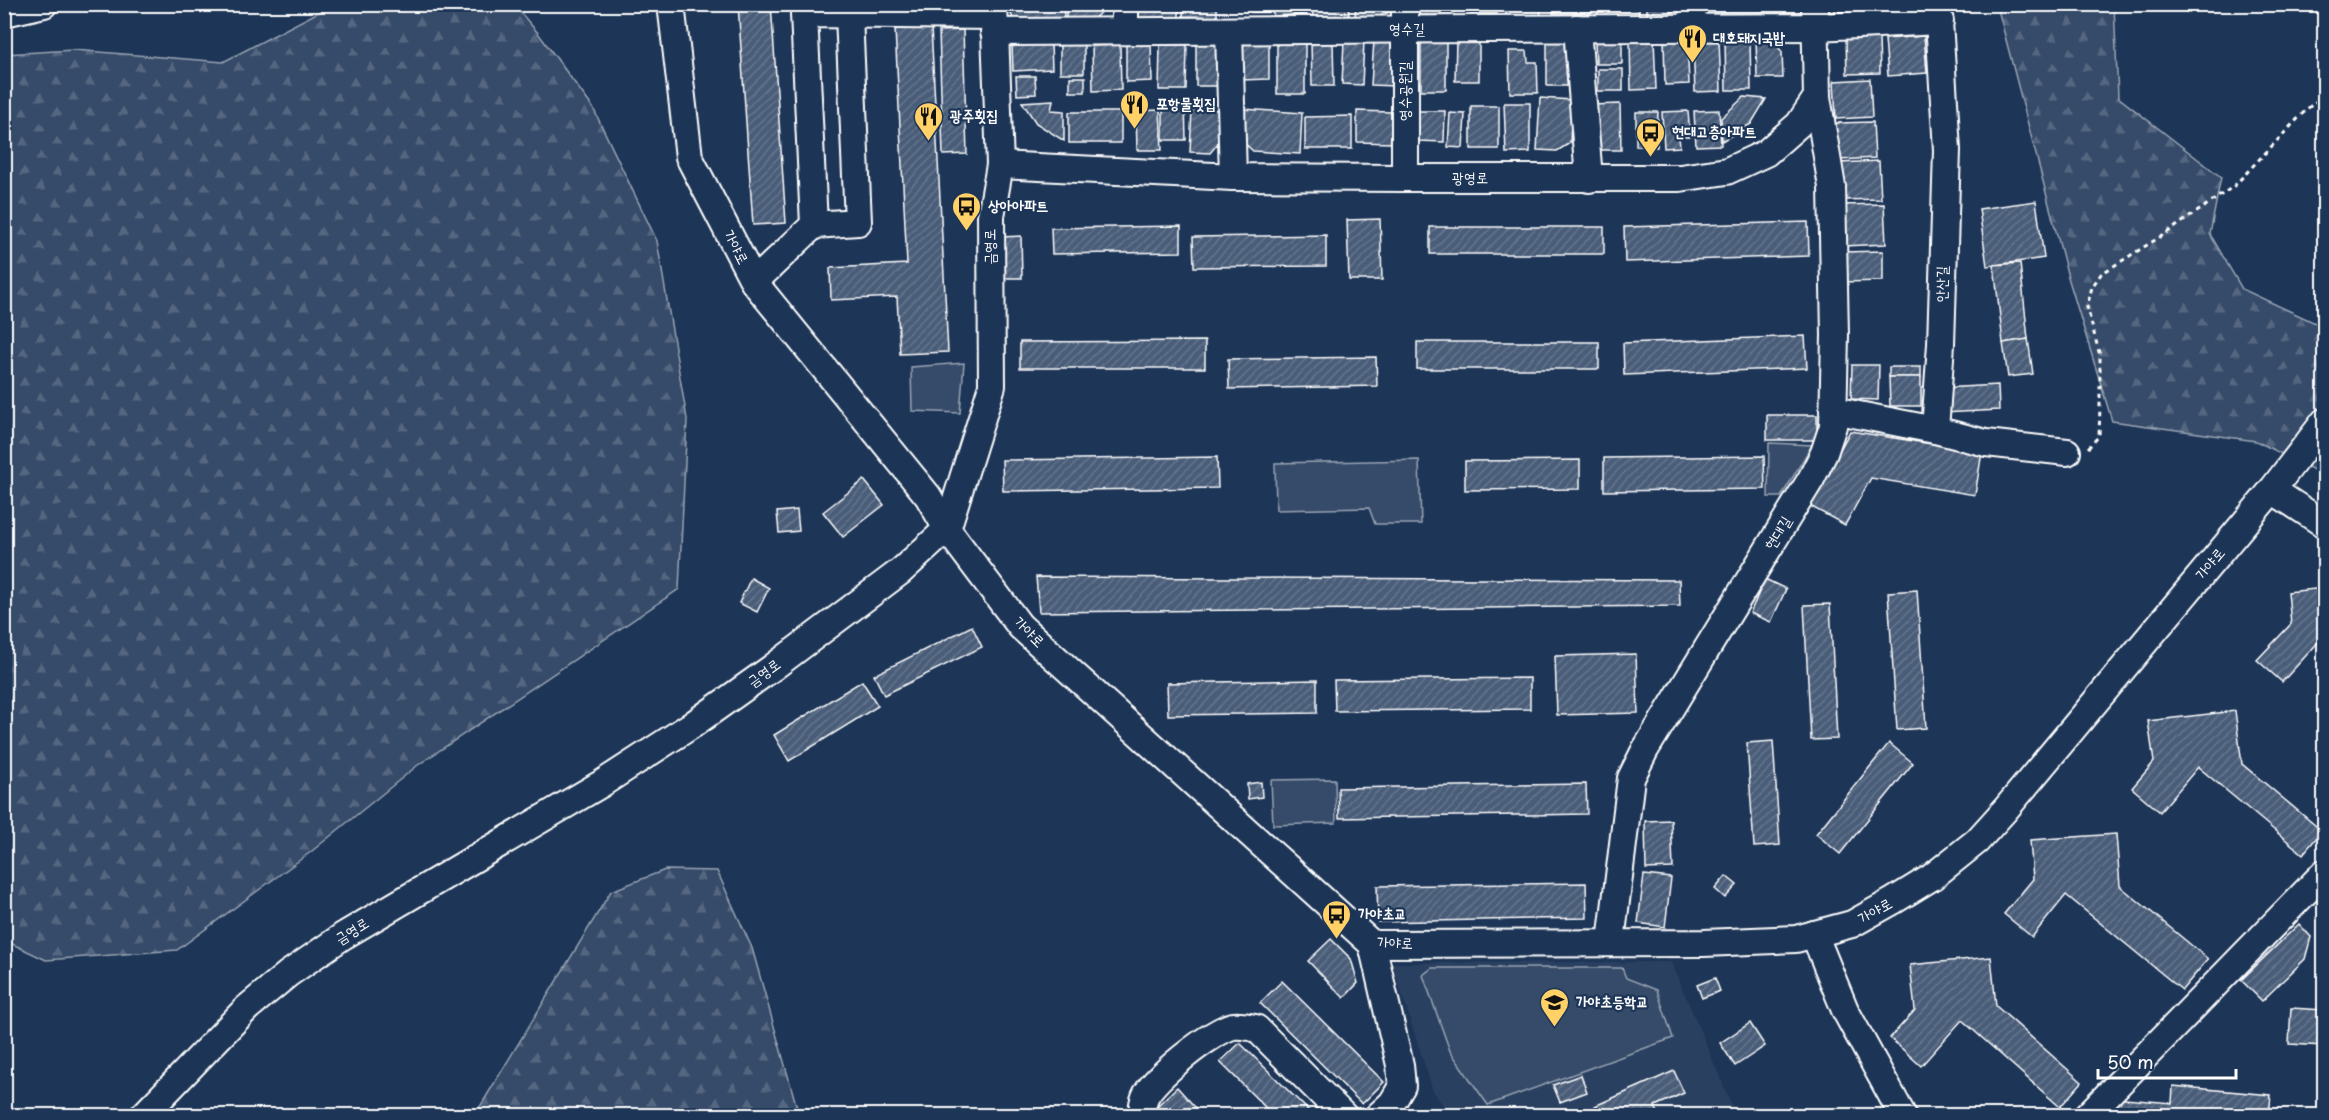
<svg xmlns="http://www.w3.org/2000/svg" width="2329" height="1120" font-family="'Playpen Sans','Poor Story',sans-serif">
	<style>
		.built { fill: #2a4161 }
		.forest { fill: url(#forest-firs); stroke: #9aa5b4; stroke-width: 1.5 }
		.park { fill: #364b69; stroke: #9aa5b4; stroke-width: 1.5 }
		.building { fill: url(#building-hatch); stroke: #fff; stroke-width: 1.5 }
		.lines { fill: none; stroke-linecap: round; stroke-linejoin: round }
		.minor-casing { stroke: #fff; stroke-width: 30 }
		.path { stroke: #fff; stroke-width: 3; stroke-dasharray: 4.5 4.5; stroke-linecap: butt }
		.minor { stroke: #1d3557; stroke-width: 26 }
		.labels { text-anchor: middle; stroke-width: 4.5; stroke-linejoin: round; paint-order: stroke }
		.street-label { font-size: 15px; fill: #fff; stroke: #1d3557 }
		.poi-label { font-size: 15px; font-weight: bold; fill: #fff; stroke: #1d3557; text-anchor: start }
	</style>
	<defs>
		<pattern id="forest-firs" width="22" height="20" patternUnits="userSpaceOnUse" patternTransform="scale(1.5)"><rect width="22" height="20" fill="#364b69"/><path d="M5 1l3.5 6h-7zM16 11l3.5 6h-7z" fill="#546680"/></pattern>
		<pattern id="building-hatch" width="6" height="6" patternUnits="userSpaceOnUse" patternTransform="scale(1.5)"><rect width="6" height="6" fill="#4a5d79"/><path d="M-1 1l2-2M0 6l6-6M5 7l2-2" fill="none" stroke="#65758d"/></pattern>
	</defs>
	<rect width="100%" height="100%" fill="#1d3557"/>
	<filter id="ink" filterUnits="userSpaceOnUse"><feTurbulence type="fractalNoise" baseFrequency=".0167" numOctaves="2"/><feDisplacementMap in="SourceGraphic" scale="12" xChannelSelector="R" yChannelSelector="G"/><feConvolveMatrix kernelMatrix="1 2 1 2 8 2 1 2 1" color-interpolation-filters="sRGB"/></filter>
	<g filter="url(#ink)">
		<!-- built -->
		<polygon class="built" points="1671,962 1736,1115 1450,1115 1433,1091 1392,963"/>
		<!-- forest -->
		<g class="forest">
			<polygon points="334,4 514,5 538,33 593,108 657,241 687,419 679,589 418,765 312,851 177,950 46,960 4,940 5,54 74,50 223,62"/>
			<polygon points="1998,5 2114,5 2118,97 2221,177 2210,234 2242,289 2324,327 2324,475 2256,441 2112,421 2068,277 1999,13"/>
			<polygon points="665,870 717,871 752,948 799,1115 475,1115 611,891"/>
		</g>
		<!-- park -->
		<g class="park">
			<polygon points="964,363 960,413 912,411 911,367"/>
			<polygon points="1769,443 1812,445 1781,497 1768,497"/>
			<polygon points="1419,460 1421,524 1375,524 1369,508 1276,510 1275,463"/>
			<polygon points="1335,779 1336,823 1273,825 1271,780"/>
			<polygon points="1432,968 1622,968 1626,978 1657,990 1673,1038 1488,1105 1450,1051 1423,975"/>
		</g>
		<!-- building -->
		<g class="building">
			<polygon points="738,4 771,4 786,223 753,225"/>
			<polygon points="1007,4 1063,4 1064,18 1014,21"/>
			<polygon points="1066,4 1102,4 1102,11 1093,19 1066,18"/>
			<polygon points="1131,4 1179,4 1179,19 1139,19"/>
			<polygon points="1183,4 1217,4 1217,17 1183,16"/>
			<rect x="1251" y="4" width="17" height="8"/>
			<polygon points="1273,4 1307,4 1307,14 1273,16"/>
			<polygon points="1312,4 1348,4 1349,15 1313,18"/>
			<polygon points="1356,4 1391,4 1391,11 1376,18 1355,17"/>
			<rect x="1420" y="4" width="31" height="11"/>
			<rect x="1470" y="4" width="27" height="9"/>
			<polygon points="1506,4 1540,4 1541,17 1506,17"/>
			<rect x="1553" y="4" width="38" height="9"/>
			<polygon points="1597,4 1639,4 1639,15 1598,16"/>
			<polygon points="1647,4 1681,4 1668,16 1647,15"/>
			<polygon points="1706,4 1778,4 1778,15 1706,14"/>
			<polygon points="1835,4 1873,4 1874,12 1835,13"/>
			<polygon points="1879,4 1921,4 1921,10 1879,12"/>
			<polygon points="931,27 948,352 900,354 897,297 831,300 830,268 907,264 895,29"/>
			<polygon points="963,30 967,154 943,155 939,31"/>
			<polygon points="1924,36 1927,73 1888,76 1885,39"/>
			<polygon points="1756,37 1771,37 1782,52 1783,78 1757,78"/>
			<polygon points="1879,38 1880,73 1847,74 1846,39"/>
			<polygon points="1456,39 1479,39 1479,81 1455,81"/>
			<polygon points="1547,39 1561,39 1569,52 1569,86 1547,86"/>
			<polygon points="1654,39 1656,89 1631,90 1630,40"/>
			<polygon points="1664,39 1687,39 1689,84 1665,85"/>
			<polygon points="1750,39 1751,90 1726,90 1725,40"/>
			<polygon points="1374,40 1389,41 1397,49 1395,86 1371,85"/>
			<polygon points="1719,40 1721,91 1695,92 1693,41"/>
			<polygon points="1344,41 1364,41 1362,85 1342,84"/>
			<polygon points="1595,41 1622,41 1622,64 1596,64"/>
			<polygon points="1311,42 1333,42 1334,86 1312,86"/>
			<rect x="1060" y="43" width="24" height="30"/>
			<polygon points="1196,43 1214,43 1221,54 1221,86 1196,86"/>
			<rect x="1277" y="43" width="28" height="51"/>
			<rect x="1421" y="43" width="25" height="47"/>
			<polygon points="1051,44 1052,69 1013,71 1012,46"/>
			<polygon points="1151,44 1152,81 1126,82 1126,45"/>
			<polygon points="1240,44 1269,44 1269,79 1240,80"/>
			<polygon points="1120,45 1121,90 1093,91 1092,46"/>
			<polygon points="1160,45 1187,45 1186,90 1159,90"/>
			<polygon points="1509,51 1527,51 1528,62 1537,62 1538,93 1510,93"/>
			<rect x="1598" y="69" width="25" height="22"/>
			<polygon points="1016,76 1035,76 1036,94 1017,95"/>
			<rect x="1070" y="77" width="15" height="15"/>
			<polygon points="1870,79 1872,117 1836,119 1834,81"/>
			<polygon points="1744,97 1766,99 1751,124 1722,141 1721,118"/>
			<polygon points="1540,98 1572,100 1570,143 1557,151 1537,150"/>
			<polygon points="1053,100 1051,110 1064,111 1064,141 1036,123 1022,102"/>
			<polygon points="1504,103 1530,103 1530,152 1506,153"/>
			<polygon points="1163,104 1185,104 1186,140 1163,140"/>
			<polygon points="1620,104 1621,150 1602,150 1593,137 1591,105"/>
			<rect x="1471" y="106" width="28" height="43"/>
			<polygon points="1192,109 1224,110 1223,137 1210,153 1190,152"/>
			<polygon points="1243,109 1302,113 1300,154 1253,151 1241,140"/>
			<polygon points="1160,110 1162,150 1137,150 1136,111"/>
			<polygon points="1719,110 1721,145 1696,146 1694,111"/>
			<polygon points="1357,111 1391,112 1391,143 1357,142"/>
			<polygon points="1419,111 1445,111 1444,142 1418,141"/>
			<polygon points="1688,111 1690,137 1679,137 1680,147 1664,148 1662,112"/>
			<rect x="1069" y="112" width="52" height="31"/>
			<polygon points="1636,112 1658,112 1657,147 1636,146"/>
			<polygon points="1450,113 1465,114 1463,148 1448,147"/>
			<polygon points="1352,116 1352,149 1305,149 1305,117"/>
			<polygon points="1873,122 1875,158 1838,160 1836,123"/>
			<polygon points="1879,161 1881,199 1841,200 1839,163"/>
			<polygon points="2036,201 2044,258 1987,266 1979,209"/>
			<polygon points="1884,204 1886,244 1843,246 1841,205"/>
			<polygon points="1380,219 1382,280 1349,280 1347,220"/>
			<polygon points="1808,222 1809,256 1625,262 1624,227"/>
			<polygon points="1181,226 1181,252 1052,254 1051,228"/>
			<rect x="1430" y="227" width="174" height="27"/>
			<polygon points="1326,235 1326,266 1194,267 1193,237"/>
			<polygon points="1021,236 1022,278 1004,278 1002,237"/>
			<polygon points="1883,251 1883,281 1842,282 1841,252"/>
			<polygon points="2020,263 2028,339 2003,343 1994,265"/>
			<polygon points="1805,336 1807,368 1624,375 1623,343"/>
			<polygon points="2028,339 2033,374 2008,377 2003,343"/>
			<polygon points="1205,341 1205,368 1020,368 1020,342"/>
			<rect x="1417" y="342" width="182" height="27"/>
			<polygon points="1376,357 1377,386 1229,389 1228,359"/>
			<polygon points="1852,365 1879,365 1878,400 1851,399"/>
			<rect x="1889" y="367" width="32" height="10"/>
			<polygon points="1889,377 1921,377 1921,406 1890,406"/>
			<polygon points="1998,385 1999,410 1943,413 1942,388"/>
			<rect x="1767" y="415" width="50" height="25"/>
			<polygon points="1850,431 1982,452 1975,495 1871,478 1845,525 1810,506"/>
			<polygon points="1764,456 1765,489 1604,491 1604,458"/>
			<polygon points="1217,457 1218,488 1003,491 1002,460"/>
			<polygon points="1580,460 1580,489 1465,490 1465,461"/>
			<polygon points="864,480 884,505 843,537 823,512"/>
			<polygon points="797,510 799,531 779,533 777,512"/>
			<polygon points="1036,577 1679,580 1680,606 1039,612"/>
			<polygon points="751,578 769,588 757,612 739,603"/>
			<polygon points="1765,579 1786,589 1771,622 1750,613"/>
			<polygon points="2324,588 2324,636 2282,682 2257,660 2291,624 2288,592"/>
			<polygon points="1917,590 1926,728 1897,730 1888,592"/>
			<polygon points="1830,604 1837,739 1811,740 1804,605"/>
			<polygon points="972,626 982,647 884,695 874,675"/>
			<polygon points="1636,654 1638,713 1557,715 1555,656"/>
			<polygon points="1530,678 1530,709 1335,711 1334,680"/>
			<polygon points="1317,680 1317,713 1168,715 1167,683"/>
			<polygon points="862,681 878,706 789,761 774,735"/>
			<polygon points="2235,711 2242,764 2322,831 2303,854 2198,767 2160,812 2132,788 2154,762 2148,721"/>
			<polygon points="1773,741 1780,845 1754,847 1747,743"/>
			<polygon points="1889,743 1913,763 1840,854 1816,834"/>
			<polygon points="1261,782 1262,797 1248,799 1247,784"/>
			<polygon points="1586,784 1587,814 1339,818 1338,788"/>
			<polygon points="1671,820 1673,868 1646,869 1645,821"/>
			<polygon points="2116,834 2120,886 2208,959 2182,990 2066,895 2032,937 2004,914 2033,879 2030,840"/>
			<polygon points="1644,875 1671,878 1665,927 1638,923"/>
			<polygon points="1726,876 1737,885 1725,898 1715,889"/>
			<polygon points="1586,883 1587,918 1378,922 1377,886"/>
			<polygon points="2299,924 2311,937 2305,959 2262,1001 2241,980"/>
			<polygon points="1331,939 1351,959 1358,983 1344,998 1308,961"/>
			<polygon points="1991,957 1996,1006 2082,1082 2060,1107 1962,1020 1921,1066 1890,1038 1915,1010 1910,965"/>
			<polygon points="1715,978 1720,991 1702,998 1697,985"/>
			<polygon points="1282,981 1384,1082 1362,1104 1260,1003"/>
			<polygon points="2291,1008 2324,1010 2324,1046 2289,1044"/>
			<polygon points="1750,1023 1765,1046 1735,1066 1720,1043"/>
			<polygon points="1240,1043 1314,1116 1274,1116 1220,1062"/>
			<polygon points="1674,1071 1684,1093 1655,1106 1659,1116 1599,1116 1595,1106"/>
			<polygon points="1581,1075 1587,1092 1560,1102 1553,1085"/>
			<polygon points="2173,1086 2271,1095 2269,1116 2112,1116 2113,1098 2172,1103"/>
			<polygon points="1177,1087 1203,1116 1166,1116 1157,1106"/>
		</g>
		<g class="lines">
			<defs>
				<g id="minor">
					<polyline points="671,4 689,157 754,282 928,496 947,529 1020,626 1372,944 1704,943 1796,939 1852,924 1893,901 1932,877 1977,841 2005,810 2272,490 2324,422"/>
					<polyline points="1125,4 1125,31"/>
					<polyline points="1405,4 1405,178"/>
					<polyline points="1692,4 1693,27"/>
					<polyline points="1938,5 1947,150 1941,344 1935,430 1986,443 2067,452"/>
					<polyline points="4,13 44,4"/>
					<polyline points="1577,28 1589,179"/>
					<polyline points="1229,31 1233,177"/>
					<polyline points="994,32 1816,27 1940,21"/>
					<polyline points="1000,165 1233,177 1405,178 1680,178 1727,171 1766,153 1799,124 1817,97 1815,4"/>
					<polyline points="814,225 858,222 849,15"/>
					<polyline points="754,282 814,225 804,14 994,16"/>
					<polyline points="1833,410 1935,430"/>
					<polyline points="2272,490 2324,524"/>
					<polyline points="1814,934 1845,1010 1903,1116"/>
					<polyline points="1611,942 1631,778 1645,750 1811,479 1824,453 1833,426 1835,335 1832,187 1817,97"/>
					<polyline points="1372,944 1400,1065 1402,1086 1392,1103 1378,1116"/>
					<polyline points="143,1116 247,1008 288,974 343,936 601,784 692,725 772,668 901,571 947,529 992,386 991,216 1000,165 994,4"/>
					<path d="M 1142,1116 C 1142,1110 1143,1102 1145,1097 C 1153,1078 1212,1031 1233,1026 C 1240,1025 1249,1027 1256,1028 L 1344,1116"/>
					<polyline points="2087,1116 2324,873"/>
				</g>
			</defs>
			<!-- minor casing -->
			<use href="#minor" class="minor-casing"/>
			<!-- path -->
			<polyline class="path" points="2088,448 2099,436 2100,407 2100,356 2087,307 2092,287 2101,274 2171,230 2234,186 2307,109 2324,95"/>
			<!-- minor -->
			<use href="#minor" class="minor"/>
		</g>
	</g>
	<!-- icons -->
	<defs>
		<symbol id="restaurant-pin" viewBox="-11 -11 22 30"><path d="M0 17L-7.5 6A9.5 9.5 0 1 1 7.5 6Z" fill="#ffd166" stroke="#1d3557"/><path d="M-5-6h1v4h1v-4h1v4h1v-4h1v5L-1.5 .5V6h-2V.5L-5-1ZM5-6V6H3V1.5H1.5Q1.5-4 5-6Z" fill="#111"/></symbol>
		<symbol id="bus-pin" viewBox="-11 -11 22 30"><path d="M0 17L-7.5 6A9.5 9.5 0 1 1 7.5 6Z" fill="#ffd166" stroke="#1d3557"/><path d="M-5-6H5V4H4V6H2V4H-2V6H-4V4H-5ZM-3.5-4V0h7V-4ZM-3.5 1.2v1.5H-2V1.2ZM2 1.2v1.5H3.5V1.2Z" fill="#111"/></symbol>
		<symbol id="school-pin" viewBox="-11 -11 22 30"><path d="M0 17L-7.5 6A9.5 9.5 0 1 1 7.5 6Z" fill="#ffd166" stroke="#1d3557"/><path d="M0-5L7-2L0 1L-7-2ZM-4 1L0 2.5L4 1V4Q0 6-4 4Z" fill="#111"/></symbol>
	</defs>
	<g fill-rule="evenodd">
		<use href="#restaurant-pin" x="1676" y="22" width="33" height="45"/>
		<use href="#restaurant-pin" x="1118" y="88" width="33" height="45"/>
		<use href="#restaurant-pin" x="912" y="100" width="33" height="45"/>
		<use href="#bus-pin" x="1634" y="116" width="33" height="45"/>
		<use href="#bus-pin" x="950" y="190" width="33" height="45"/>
		<use href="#bus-pin" x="1320" y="898" width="33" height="45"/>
		<use href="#school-pin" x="1538" y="986" width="33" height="45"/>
	</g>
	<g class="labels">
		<!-- street labels -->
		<g class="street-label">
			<text x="1407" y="34">영수길</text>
			<text transform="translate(1405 91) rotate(-90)" y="5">영수공원길</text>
			<text x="1470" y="183">광영로</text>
			<text transform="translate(736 247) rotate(63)" y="5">가야로</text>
			<text transform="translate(990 247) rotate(-90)" y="5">금영로</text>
			<text transform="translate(1942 284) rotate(-89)" y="5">안산길</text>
			<text transform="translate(1778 533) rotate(-59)" y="5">현대길</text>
			<text transform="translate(2210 564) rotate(-50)" y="5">가야로</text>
			<text transform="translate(1029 632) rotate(45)" y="5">가야로</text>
			<text transform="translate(764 673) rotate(-36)" y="5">금영로</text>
			<text transform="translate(1875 911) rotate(-29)" y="5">가야로</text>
			<text transform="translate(352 931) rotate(-32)" y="5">금영로</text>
			<text transform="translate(1395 943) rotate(2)" y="5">가야로</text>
		</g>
		<!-- poi labels -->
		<g class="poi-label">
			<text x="1713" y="43">대호돼지국밥</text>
			<text x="1156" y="109">포항물횟집</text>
			<text x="950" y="121">광주횟집</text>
			<text x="1672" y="137">현대고층아파트</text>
			<text x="988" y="211">상아아파트</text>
			<text x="1358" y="919">가야초교</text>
			<text x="1576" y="1007">가야초등학교</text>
		</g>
	</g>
	<!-- margin -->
	<rect width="2329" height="1120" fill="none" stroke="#1d3557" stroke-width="24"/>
	<rect x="12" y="12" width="2305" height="1096" fill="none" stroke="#fff" stroke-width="2" filter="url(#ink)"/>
	<!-- scale -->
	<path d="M2098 1069v9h138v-9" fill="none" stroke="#ffffff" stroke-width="3"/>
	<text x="2107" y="1069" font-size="18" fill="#ffffff" stroke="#1d3557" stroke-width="4.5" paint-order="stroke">50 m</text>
</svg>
